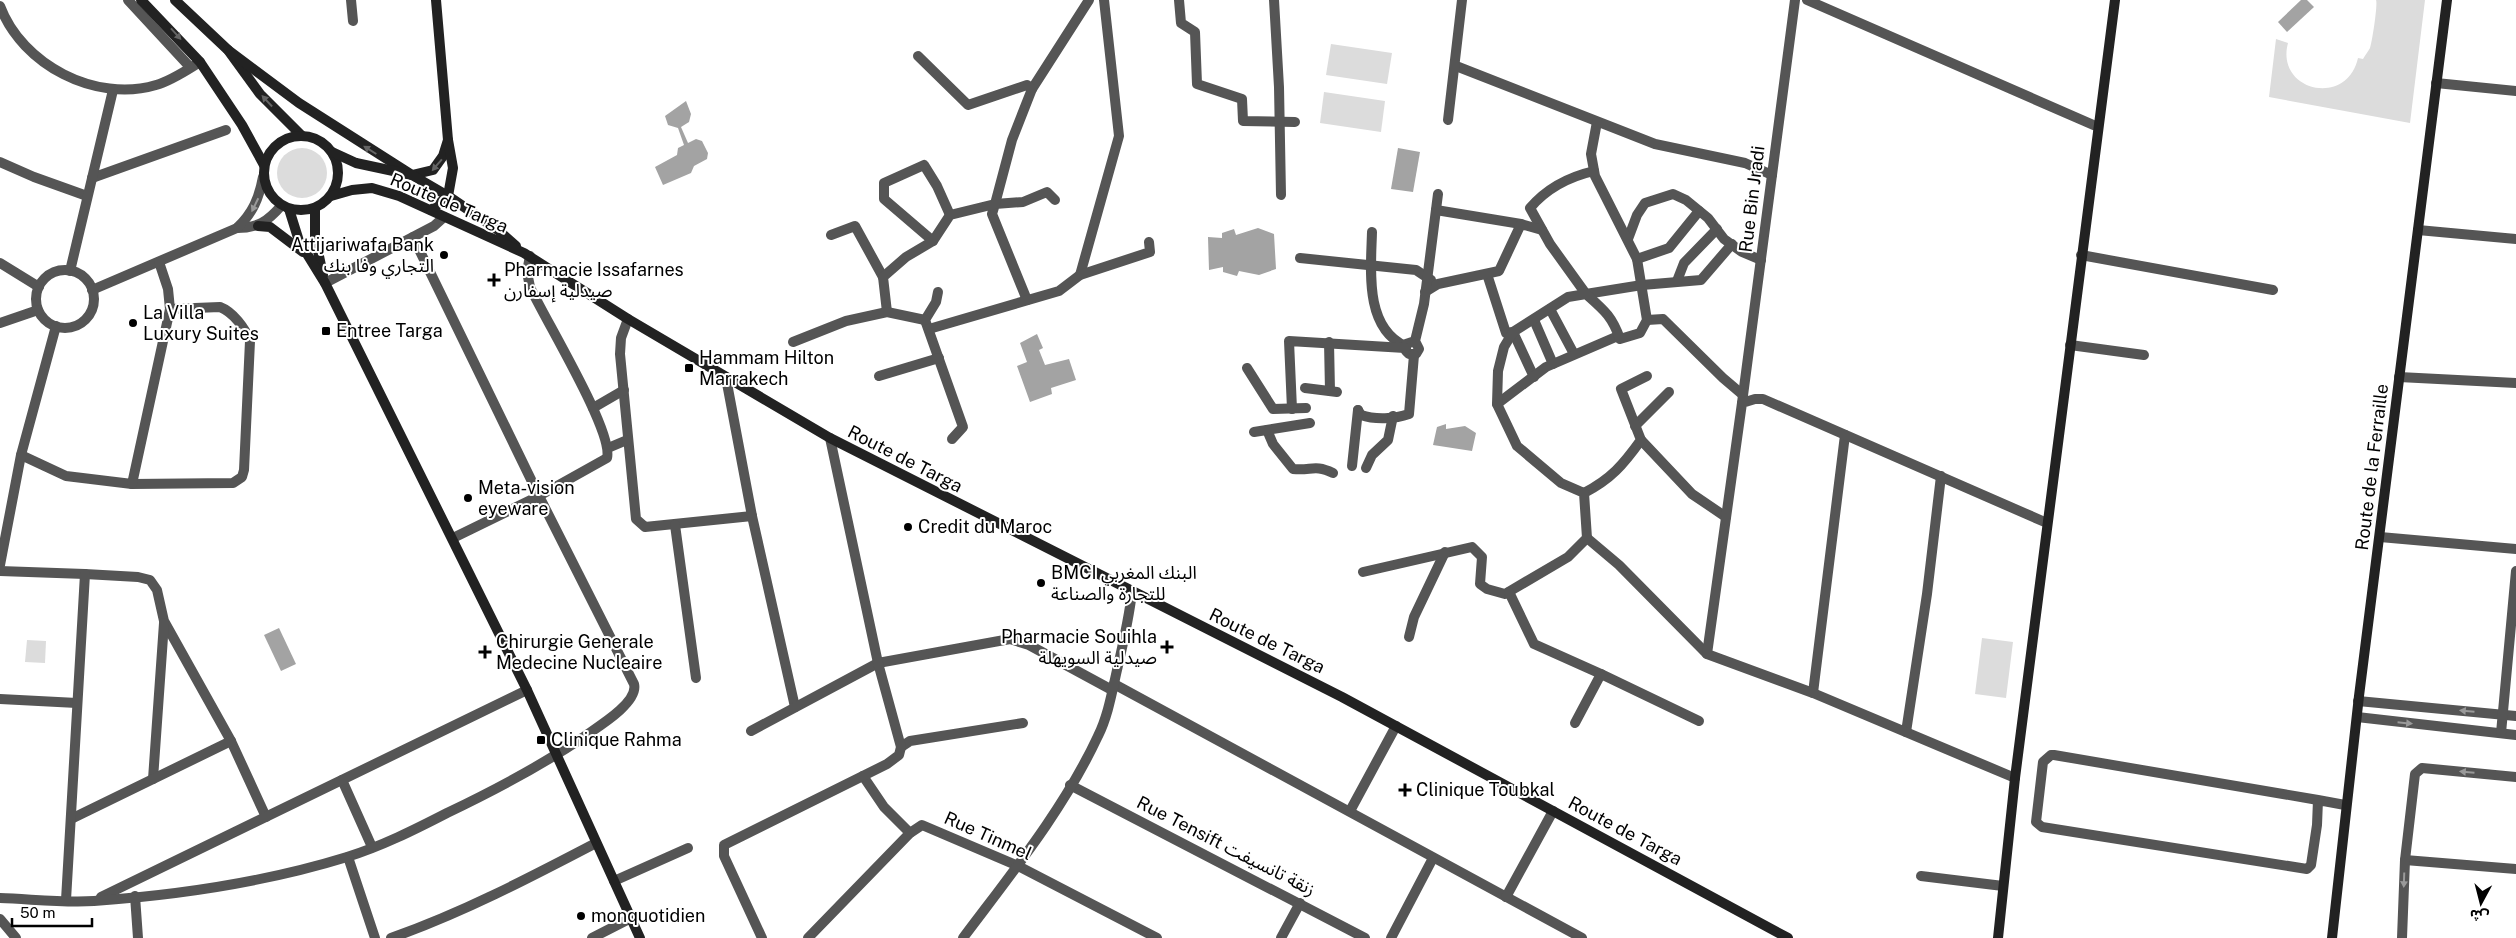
<svg xmlns="http://www.w3.org/2000/svg" width="2516" height="938" font-family="'Public Sans','Noto Sans Arabic',sans-serif">
	<style>
		.green { fill: #dcdcdc }
		.water { fill: #a3a3a3 }
		.lines { fill: none; stroke-linecap: round; stroke-linejoin: round }
		.street { stroke: #555; stroke-width: 10 }
		.secondary { stroke: #222; stroke-width: 10 }
		.oneway { fill: #646464 }
		.oneway2 { fill: #999 }
		.poi-dot { fill: #000; stroke: #fff; stroke-width: 2 }
		.labels { text-anchor: middle; stroke-width: 4; stroke-linejoin: round; paint-order: stroke }
		.street-label { font-size: 18px; fill: #000; stroke: #fff }
		.poi-label { font-size: 18px; fill: #000; stroke: #fff; text-anchor: start }
	</style>
	<rect width="100%" height="100%" fill="#fff"/>
	<!-- green -->
	<g class="green">
		<path d="M 2376,0 L 2425,0 L 2410,123 L 2269,97 L 2276,39 L 2288,43 C 2275,91 2347,108 2358,58 L 2363,59 C 2365,55 2368,52 2370,48 C 2372,43 2378,4 2376,0 Z"/>
		<polygon points="1331,44 1392,53 1387,84 1326,75"/>
		<polygon points="1324,92 1385,101 1381,132 1320,123"/>
		<circle cx="302" cy="173" r="25"/>
		<polygon points="1982,638 2013,642 2006,698 1975,694"/>
		<polygon points="27,640 46,641 45,663 25,662"/>
	</g>
	<!-- water -->
	<g class="water">
		<polygon points="2301,0 2307,0 2314,7 2287,32 2278,22"/>
		<polygon points="686,101 691,114 689,122 681,127 688,143 696,139 702,141 708,153 707,159 694,166 691,173 663,185 655,167 677,155 678,148 684,145 678,128 668,125 665,116"/>
		<polygon points="1398,148 1420,152 1413,192 1391,189"/>
		<polygon points="1258,228 1274,234 1276,269 1259,275 1239,271 1237,276 1223,272 1223,267 1209,270 1208,237 1222,238 1222,233 1234,229 1236,235"/>
		<polygon points="1037,334 1043,348 1039,350 1045,365 1069,359 1076,380 1051,388 1052,394 1030,402 1017,366 1027,362 1020,343"/>
		<polygon points="1446,424 1446,429 1465,426 1476,433 1472,451 1433,445 1437,427"/>
		<polygon points="279,628 296,664 281,671 264,635"/>
	</g>
	<g class="lines">
		<!-- street -->
		<g class="street">
			<polyline points="128,0 190,67"/>
			<polyline points="351,0 353,21"/>
			<polyline points="1179,0 1181,23 1195,32 1197,84 1242,99 1243,121 1295,122"/>
			<polyline points="1274,0 1279,87 1281,195"/>
			<polyline points="1807,0 2098,127"/>
			<path d="M 0,6 C 22,65 96,103 156,85 C 171,81 187,70 200,62"/>
			<polyline points="1456,66 1655,144 1745,163 1772,175"/>
			<polyline points="2436,83 2516,91"/>
			<polyline points="1032,89 1089,0"/>
			<polyline points="1448,120 1462,0"/>
			<polyline points="0,162 34,177 87,196"/>
			<path d="M 1594,171 C 1568,177 1547,188 1530,208 L 1550,244 L 1586,294 L 1642,285 L 1701,280 L 1732,244"/>
			<polyline points="92,178 226,130"/>
			<polyline points="1436,210 1521,224"/>
			<path d="M 237,228 C 258,228 268,221 281,206"/>
			<polyline points="2418,230 2516,239"/>
			<path d="M 1372,232 C 1371,269 1364,327 1405,346"/>
			<polyline points="831,235 855,226 883,277"/>
			<polyline points="1628,239 1637,215 1645,203 1673,194 1686,200 1708,218 1724,239 1742,252 1761,260"/>
			<polyline points="933,241 884,199 884,183 924,165 937,186 950,215"/>
			<polyline points="2081,255 2273,290"/>
			<polyline points="1300,258 1416,270 1431,280"/>
			<polyline points="1637,259 1669,248 1699,211"/>
			<polyline points="0,263 39,287"/>
			<circle cx="65" cy="299" r="29"/>
			<polyline points="70,271 113,90"/>
			<polyline points="1487,274 1506,333 1513,332 1534,377"/>
			<polyline points="1080,275 1119,136 1104,0"/>
			<polyline points="1677,281 1684,263 1717,229"/>
			<polyline points="325,283 434,226 444,217"/>
			<path d="M 92,290 L 237,228 C 253,213 259,198 263,177"/>
			<polyline points="938,292 936,302 925,320 963,427 952,439"/>
			<polyline points="1425,292 1438,284 1499,271 1521,224 1542,230"/>
			<polyline points="1027,300 992,214 995,204 1023,202 1047,192 1055,200"/>
			<polyline points="1550,309 1574,354"/>
			<polyline points="887,312 883,277 906,257 933,241 950,215 995,204 1012,140 1032,89 1027,85 968,105 918,56"/>
			<polyline points="628,319 621,338 620,354 636,519 645,527 752,516"/>
			<polyline points="1534,320 1553,364"/>
			<polyline points="1647,320 1663,319 1723,378 1743,395"/>
			<polyline points="0,323 38,310"/>
			<polyline points="929,329 1059,291 1080,275 1150,252 1149,242"/>
			<polyline points="1415,341 1406,344 1406,351 1409,354 1416,354 1419,349 1415,341 1424,304 1438,194"/>
			<polyline points="793,342 846,321 887,312 925,320"/>
			<polyline points="1329,342 1330,391"/>
			<polyline points="2070,345 2144,355"/>
			<polyline points="1247,368 1273,409 1306,408"/>
			<polyline points="879,376 939,358"/>
			<polyline points="2399,377 2516,383"/>
			<polyline points="726,378 752,516 795,707"/>
			<polyline points="1305,388 1337,392"/>
			<polyline points="1742,403 1795,0"/>
			<polyline points="1497,404 1546,367 1618,336"/>
			<polyline points="593,408 624,390"/>
			<polyline points="1292,409 1289,341 1405,348"/>
			<path d="M 1358,410 L 1361,415 C 1375,420 1395,419 1409,414 L 1414,355"/>
			<polyline points="1635,426 1669,392"/>
			<path d="M 1267,430 L 1273,444 L 1293,469 C 1312,471 1314,464 1333,473"/>
			<polyline points="1254,432 1310,423"/>
			<polyline points="1641,440 1692,494 1726,517"/>
			<polyline points="608,448 627,440"/>
			<path d="M 21,455 L 66,476 L 132,484 L 233,483 L 242,477 L 244,470 L 250,341 C 245,328 233,312 220,307 L 170,309"/>
			<polyline points="1352,466 1358,410"/>
			<polyline points="1366,468 1372,455 1388,440 1393,416"/>
			<polyline points="132,484 170,309 168,289 159,262"/>
			<path d="M 1584,493 C 1611,479 1623,465 1641,440 L 1621,389 L 1647,376"/>
			<polyline points="675,525 696,678"/>
			<polyline points="2380,537 2516,549"/>
			<path d="M 453,538 L 539,496 L 607,458 C 614,432 544,318 530,287 L 527,272 L 530,256"/>
			<polyline points="1587,538 1619,565 1707,654"/>
			<polyline points="0,565 21,455 56,326"/>
			<polyline points="0,571 85,574 138,577 150,580 157,590 164,621 231,741 266,817"/>
			<path d="M 1363,572 L 1472,547 L 1482,557 L 1480,584 L 1487,589 L 1505,594 L 1568,557 L 1587,538 L 1584,493 L 1561,483 L 1517,446 L 1497,404 L 1498,371 L 1504,347 L 1513,332 L 1568,297 L 1586,294 C 1604,310 1612,316 1620,339 L 1640,333 L 1647,320 L 1637,259 L 1595,176 L 1591,154 L 1597,122"/>
			<polyline points="1509,592 1534,644 1601,674"/>
			<polyline points="1409,637 1414,617 1445,552"/>
			<polyline points="1114,684 1582,938"/>
			<polyline points="1813,693 1845,435"/>
			<polyline points="0,699 77,703"/>
			<polyline points="2358,701 2516,716"/>
			<polyline points="2357,717 2516,735"/>
			<polyline points="1575,723 1601,674 1699,721"/>
			<polyline points="751,731 878,663 1010,639 1029,645 1112,690"/>
			<polyline points="1906,732 1927,594 1941,476"/>
			<polyline points="2501,733 2516,571"/>
			<polyline points="901,747 910,741 1023,723"/>
			<polyline points="863,776 884,807 910,833"/>
			<polyline points="2015,778 1813,693 1707,654 1742,403 1755,399 1763,399 2047,523"/>
			<polyline points="153,779 164,623"/>
			<polyline points="342,780 372,847"/>
			<polyline points="1070,785 1365,938"/>
			<polyline points="2318,800 2317,825 2311,865 2307,869 2042,827 2036,822 2043,762 2051,755 2054,755 2318,800 2345,805"/>
			<polyline points="1350,811 1396,726"/>
			<polyline points="71,819 231,741"/>
			<polyline points="348,857 375,938"/>
			<polyline points="2405,860 2516,869"/>
			<polyline points="1921,876 2003,886"/>
			<polyline points="614,881 688,848"/>
			<polyline points="135,896 138,938"/>
			<polyline points="101,897 527,690"/>
			<polyline points="1506,897 1553,811"/>
			<path d="M 0,898 C 31,899 63,903 94,901 C 179,895 266,882 347,857 C 382,846 414,830 447,813 C 493,791 539,767 582,738 C 596,728 639,703 634,684 L 539,496 L 413,237"/>
			<polyline points="66,900 85,574"/>
			<polyline points="0,919 16,938"/>
			<path d="M 391,938 C 462,913 529,878 596,843"/>
			<polyline points="592,938 631,918"/>
			<polyline points="762,938 724,856 724,845 887,764 899,755 901,747 878,663 830,438"/>
			<polyline points="808,938 910,833 922,825 1018,866 1157,938"/>
			<path d="M 963,938 C 1011,874 1064,809 1098,736 C 1108,716 1112,692 1117,670 C 1123,644 1129,619 1132,592"/>
			<polyline points="1281,938 1300,903"/>
			<polyline points="1391,938 1433,858"/>
			<polyline points="2402,938 2405,860 2415,774 2422,768 2516,777"/>
		</g>
		<!-- secondary -->
		<g class="secondary">
			<polyline points="141,0 200,62 242,125 264,165"/>
			<polyline points="175,0 228,50 260,94 302,136"/>
			<polyline points="228,50 299,103 412,175 433,170 443,156 448,140"/>
			<circle cx="301" cy="173" r="37"/>
			<polyline points="332,152 356,163 412,175 448,196 498,230 516,246"/>
			<polyline points="331,196 352,190 372,188 399,196 524,253 628,319 830,438 1342,697 1788,938"/>
			<polyline points="315,208 315,237 323,275"/>
			<polyline points="289,209 299,241 325,283 527,690 640,938"/>
			<polyline points="431,210 448,196 453,168 448,140 436,0"/>
			<polyline points="258,226 270,227 303,252"/>
			<polyline points="1998,938 2015,778 2115,0"/>
			<polyline points="2332,938 2359,696 2447,0"/>
		</g>
	</g>
	<!-- one-way arrows -->
	<defs><path id="oneway-solid" d="M-6-.8H1V-3.2L6.5 0L1 3.2V.8H-6Z" transform="scale(1.25)"/></defs>
	<g class="oneway">
		<use href="#oneway-solid" transform="translate(176 34) rotate(48)"/>
		<use href="#oneway-solid" transform="translate(267 101) rotate(-133)"/>
		<use href="#oneway-solid" transform="translate(370 150) rotate(-148)"/>
		<use href="#oneway-solid" transform="translate(437 165) rotate(131)"/>
	</g>
	<g class="oneway2">
		<use href="#oneway-solid" transform="translate(255 205) rotate(116)"/>
		<use href="#oneway-solid" transform="translate(2467 711) rotate(-175)"/>
		<use href="#oneway-solid" transform="translate(2405 723) rotate(6)"/>
		<use href="#oneway-solid" transform="translate(2467 772) rotate(-175)"/>
		<use href="#oneway-solid" transform="translate(2404 880) rotate(92)"/>
	</g>
	<!-- markers -->
	<g class="poi-dot">
		<circle cx="444" cy="255" r="5"/>
		<path d="M491.5 272.5h5v5h5v5h-5v5h-5v-5h-5v-5h5z"/>
		<circle cx="133" cy="323" r="5"/>
		<rect x="321" y="326" width="10" height="10" rx="2.5"/>
		<rect x="684" y="363" width="10" height="10" rx="2.5"/>
		<circle cx="468" cy="498" r="5"/>
		<circle cx="908" cy="527" r="5"/>
		<circle cx="1041" cy="583" r="5"/>
		<path d="M1164.5 639.5h5v5h5v5h-5v5h-5v-5h-5v-5h5z"/>
		<path d="M482.5 644.5h5v5h5v5h-5v5h-5v-5h-5v-5h5z"/>
		<rect x="536" y="735" width="10" height="10" rx="2.5"/>
		<path d="M1402.5 782.5h5v5h5v5h-5v5h-5v-5h-5v-5h5z"/>
		<circle cx="581" cy="916" r="5"/>
	</g>
	<g class="labels">
		<!-- street labels -->
		<g class="street-label">
			<text transform="translate(1752 199) rotate(-83)" y="6">Rue Bin Jradi</text>
			<text transform="translate(449 203) rotate(23)" y="6">Route de Targa</text>
			<text transform="translate(905 459) rotate(27)" y="6">Route de Targa</text>
			<text transform="translate(2372 467) rotate(-83)" y="6">Route de la Ferraille</text>
			<text transform="translate(1267 641) rotate(26)" y="6">Route de Targa</text>
			<text transform="translate(1625 831) rotate(28)" y="6">Route de Targa</text>
			<text transform="translate(988 836) rotate(24)" y="6">Rue Tinmel</text>
			<text transform="translate(1226 846) rotate(27)" y="6">Rue Tensift زنقة تانسيفت</text>
		</g>
		<!-- poi labels -->
		<g class="poi-label">
			<text x="434" y="251" text-anchor="end">Attijariwafa Bank<tspan x="434" dy="21">التجاري وفا بنك</tspan></text>
			<text x="504" y="276">Pharmacie Issafarnes<tspan x="504" dy="21">صيدلية إسفارن</tspan></text>
			<text x="143" y="319">La Villa<tspan x="143" dy="21">Luxury Suites</tspan></text>
			<text x="336" y="337">Entree Targa</text>
			<text x="699" y="364">Hammam Hilton<tspan x="699" dy="21">Marrakech</tspan></text>
			<text x="478" y="494">Meta-vision<tspan x="478" dy="21">eyeware</tspan></text>
			<text x="918" y="533">Credit du Maroc</text>
			<text x="1051" y="579">BMCI البنك المغربي<tspan x="1051" dy="21">للتجارة والصناعة</tspan></text>
			<text x="1157" y="643" text-anchor="end">Pharmacie Souihla<tspan x="1157" dy="21">صيدلية السويهلة</tspan></text>
			<text x="496" y="648">Chirurgie Generale<tspan x="496" dy="21">Medecine Nucleaire</tspan></text>
			<text x="551" y="746">Clinique Rahma</text>
			<text x="1416" y="796">Clinique Toubkal</text>
			<text x="591" y="922">monquotidien</text>
		</g>
	</g>
	<!-- north arrow -->
	<g transform="translate(2481 903) rotate(187)" stroke="#ffffff" stroke-width="4" paint-order="stroke">
	<path d="M0-4L9 19L0 12L-9 19Z" fill="#000000"/>
	<text y="-8" font-size="14" font-weight="bold" text-anchor="middle" fill="#000000">ش</text>
	</g>
	<!-- scale -->
	<path d="M12 918v8h80v-8" fill="none" stroke="#000000" stroke-width="2.5"/>
	<text x="20" y="918" font-size="15" fill="#000000" stroke="#ffffff" stroke-width="4" paint-order="stroke">50 m</text>
</svg>
